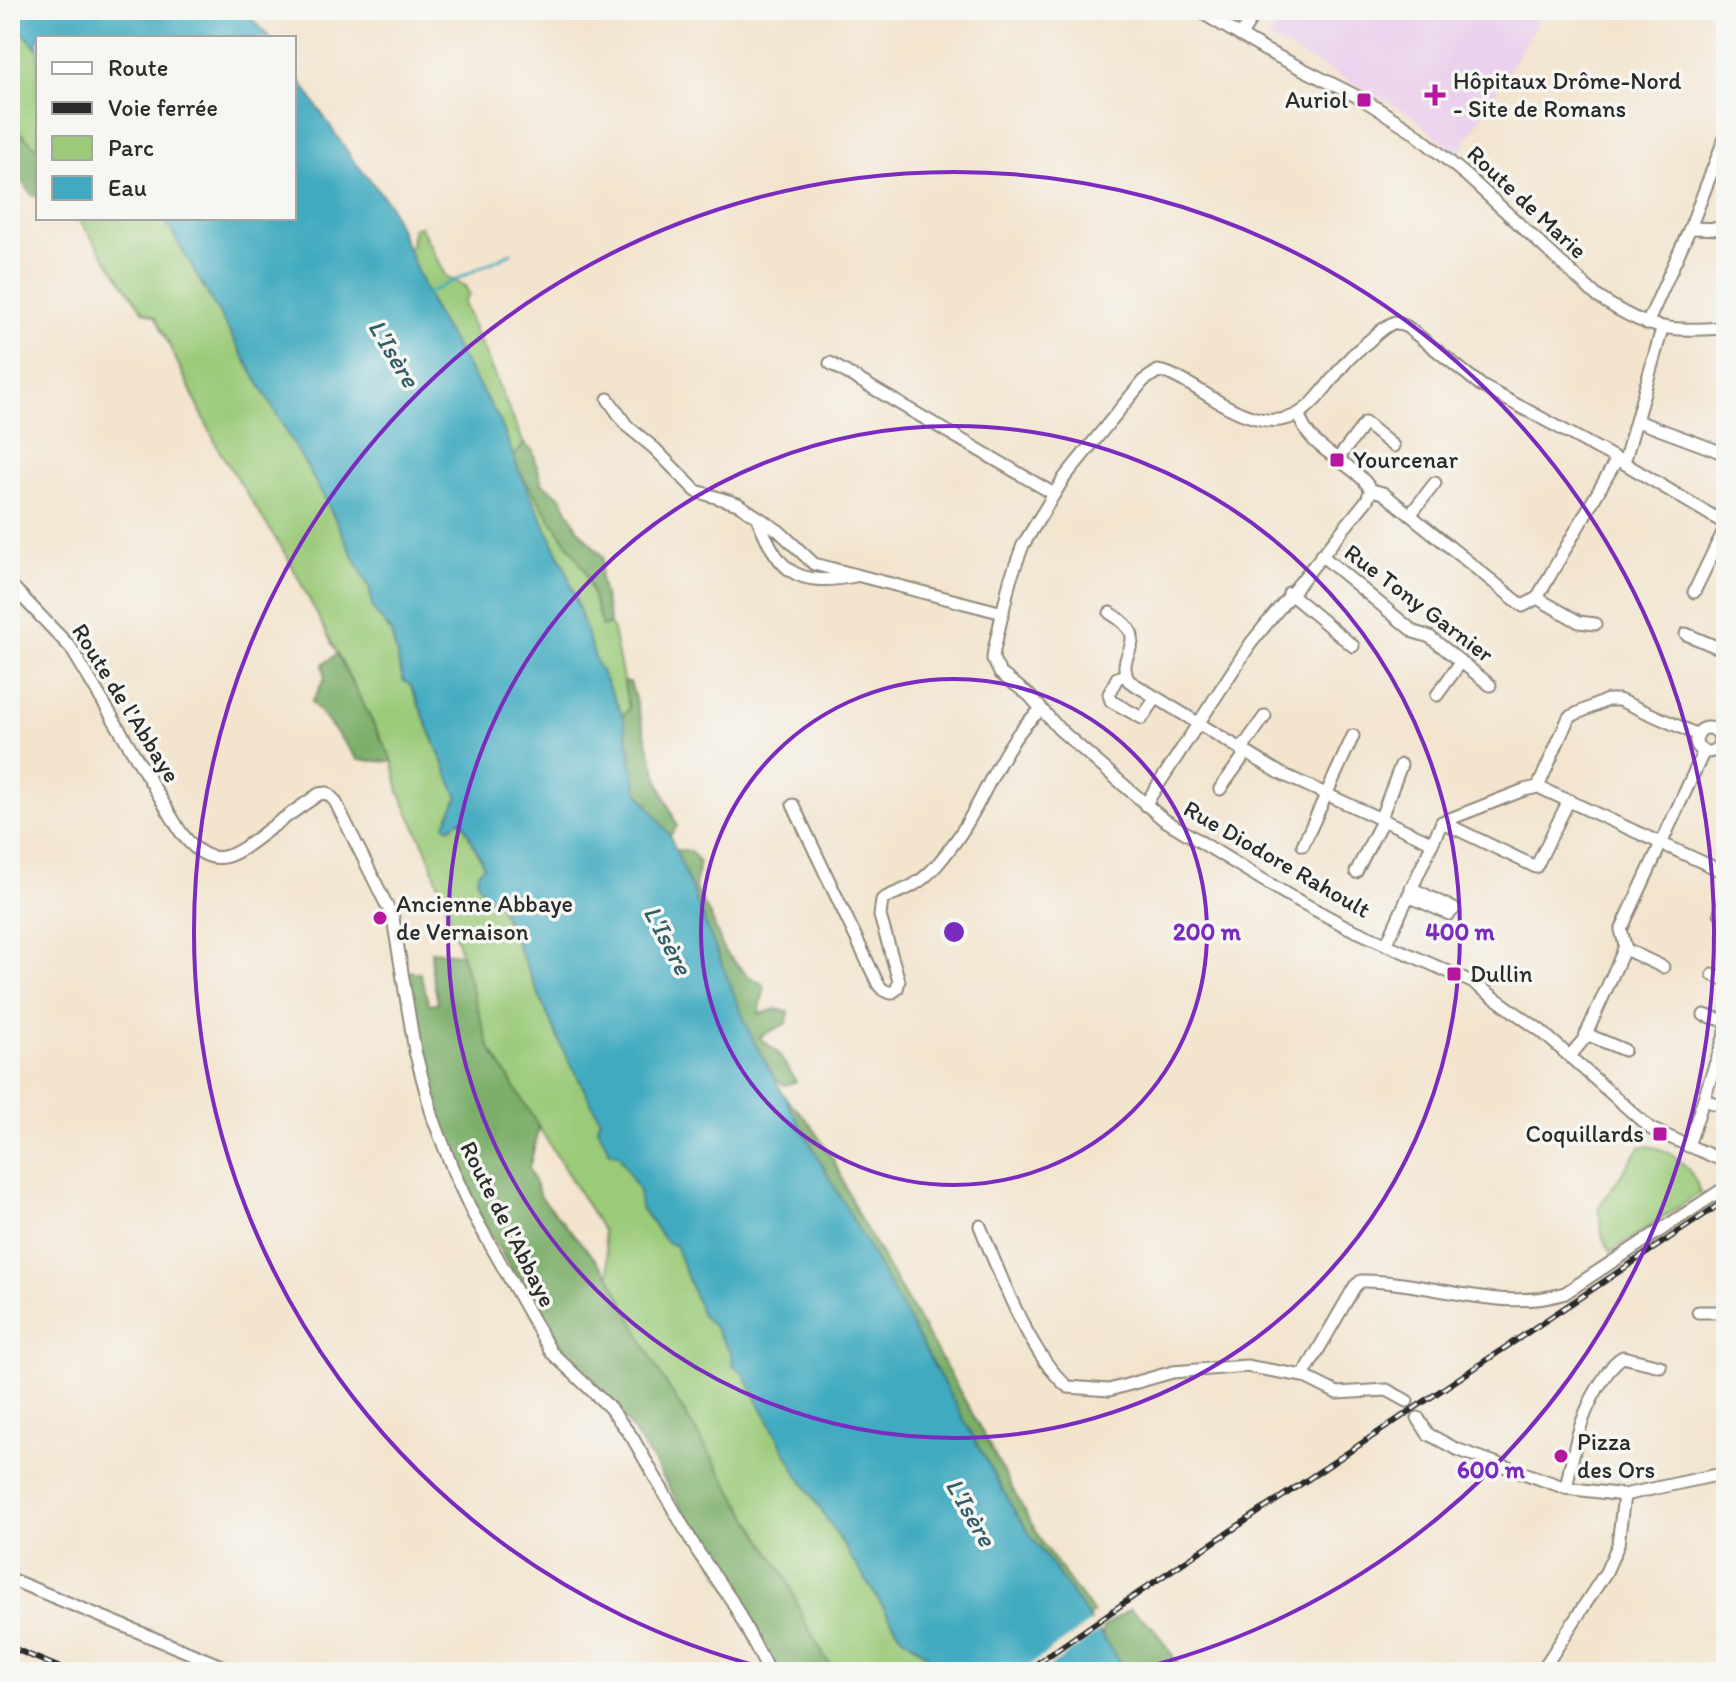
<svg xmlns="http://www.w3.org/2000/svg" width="1736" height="1682" font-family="Itim,sans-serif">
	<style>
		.built { fill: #ead1ec }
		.green { fill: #9bca79; stroke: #637a52; stroke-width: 2 }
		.forest { fill: #7cae69; stroke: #546c4a; stroke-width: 2 }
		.water { fill: #41aac0; stroke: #366a76; stroke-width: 2 }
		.pier { fill: #f3e4ce }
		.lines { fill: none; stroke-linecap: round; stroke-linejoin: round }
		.stream { stroke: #41aac0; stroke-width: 3 }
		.minor-casing { stroke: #8f887c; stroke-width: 15 }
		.minor { stroke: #fff; stroke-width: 11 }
		.rail-casing { stroke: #2b2b2b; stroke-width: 6 }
		.rail { stroke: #f6f6f2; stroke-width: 3; stroke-dasharray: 9; stroke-linecap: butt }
		.ring { fill: none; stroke: #7b2cbf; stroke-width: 4 }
		.poi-dot { fill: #b5179e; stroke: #f6f6f2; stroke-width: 3 }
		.labels { text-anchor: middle; stroke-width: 7; stroke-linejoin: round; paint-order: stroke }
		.poi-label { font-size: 24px; fill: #2b2b2b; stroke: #f6f6f2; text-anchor: start }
		.street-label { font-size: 24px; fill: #2b2b2b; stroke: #f6f6f2 }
		.water-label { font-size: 26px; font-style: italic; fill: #345e67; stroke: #f6f6f2 }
		.centre { fill: #7b2cbf; stroke: #f6f6f2; stroke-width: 4 }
		.ring-label { font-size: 24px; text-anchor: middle; font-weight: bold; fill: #7b2cbf; stroke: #f6f6f2; stroke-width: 7; stroke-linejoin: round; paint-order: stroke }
	</style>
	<rect width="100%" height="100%" fill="#f6f6f2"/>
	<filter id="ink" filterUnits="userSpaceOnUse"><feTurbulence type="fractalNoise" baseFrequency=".0125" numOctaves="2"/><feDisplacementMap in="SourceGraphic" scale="16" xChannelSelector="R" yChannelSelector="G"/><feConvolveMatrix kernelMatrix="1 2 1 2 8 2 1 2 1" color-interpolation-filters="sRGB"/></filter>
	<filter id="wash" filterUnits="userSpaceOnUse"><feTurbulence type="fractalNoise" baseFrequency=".006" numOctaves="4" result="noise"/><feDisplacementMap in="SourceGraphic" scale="32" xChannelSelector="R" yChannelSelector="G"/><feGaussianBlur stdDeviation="1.8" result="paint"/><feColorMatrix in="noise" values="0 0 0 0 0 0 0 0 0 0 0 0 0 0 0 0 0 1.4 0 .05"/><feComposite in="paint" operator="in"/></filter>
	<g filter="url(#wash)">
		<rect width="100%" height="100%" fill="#f3e4ce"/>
		<!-- built -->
		<polygon class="built" points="1286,10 1545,10 1458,155 1408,113 1269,38"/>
		<!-- green -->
		<g class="green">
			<polygon points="10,18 38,49 38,149 10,123"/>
			<polygon points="78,218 164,218 166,221 323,495 369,587 373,609 391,632 403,679 411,686 458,798 445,824 449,828 461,819 484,866 486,898 497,901 561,1045 600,1119 597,1127 610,1152 619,1155 639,1191 640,1207 666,1242 675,1245 702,1315 714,1327 731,1353 733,1366 743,1373 796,1471 901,1635 926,1654 939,1672 840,1672 826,1659 804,1621 788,1581 656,1367 610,1276 603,1231 489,1046 448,911 426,849 399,792 393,762 288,558 219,450 156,317 143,311"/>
			<polygon points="420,226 446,277 465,286 469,294 463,303 524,444 514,457 500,421 434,311 407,248 411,246 413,228"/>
			<polygon points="519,471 585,570 602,627 610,624 613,630 629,709 623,716 597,664 566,570"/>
			<path d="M 1641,1146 C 1669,1146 1692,1165 1700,1193 L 1611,1252 C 1598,1236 1603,1227 1598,1208 Z"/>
		</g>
		<!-- forest -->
		<g class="forest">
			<polygon points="10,135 24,136 38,149 38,196 33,196 10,165"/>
			<polygon points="524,444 533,451 542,483 562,498 577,528 603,557 600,578 610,624 602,627 585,570 519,471 514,457"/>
			<polygon points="337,654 393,762 358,760 312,702 325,678 323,664"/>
			<polygon points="624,682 630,682 659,782 677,826 670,836 637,790 623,716 629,709"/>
			<polygon points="675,850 690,851 699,861 695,889 711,917 724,951 746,974 765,986 759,1014 776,1009 789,1012 787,1023 759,1037 777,1052 796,1082 785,1085 775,1079 751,1036"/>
			<polygon points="431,951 461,954 489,1046 539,1127 529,1169 540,1196 610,1276 656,1367 788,1581 804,1621 826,1659 840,1672 775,1672 771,1660 654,1462 614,1404 560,1354 480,1216 436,1120 404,977 411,971 420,973 429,1004 438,1003 432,972"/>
			<polygon points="783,1095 809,1122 834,1161 859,1217 971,1411 1026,1514 1045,1547 1093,1613 1088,1617 1017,1516"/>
			<polygon points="1130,1609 1153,1627 1184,1672 1127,1672 1102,1637 1102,1628"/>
		</g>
		<!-- water -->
		<g class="water">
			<polygon points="10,10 244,10 270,38 38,38 38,49 10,18"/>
			<polygon points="294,72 353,160 388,202 434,311 500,421 519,471 566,570 597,664 623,716 637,790 670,836 751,1036 1017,1516 1127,1672 939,1672 926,1654 901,1635 796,1471 743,1373 733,1366 731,1353 714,1327 702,1315 675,1245 666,1242 640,1206 639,1191 619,1155 610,1152 597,1127 600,1119 561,1045 498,901 486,898 477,882 478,872 484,866 462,820 448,828 445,824 458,798 411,686 403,680 391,632 373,609 369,587 323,495 164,218 294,218"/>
		</g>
		<!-- pier -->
		<polygon class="pier" points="1095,1619 1102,1629 1061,1659 1041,1672 1020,1672"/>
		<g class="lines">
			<!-- stream -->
			<polyline class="stream" points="424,295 511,253"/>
		</g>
	</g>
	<g filter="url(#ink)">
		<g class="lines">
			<defs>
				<g id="minor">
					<path d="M 1197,10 L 1265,50 L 1364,100 L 1411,130 L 1467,176 L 1598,297 C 1650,331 1666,331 1726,328"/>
					<polyline points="1241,35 1257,10"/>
					<polyline points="1690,228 1726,229"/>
					<polyline points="1647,324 1690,228 1726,135"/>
					<polyline points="830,363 1054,494"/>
					<polyline points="608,399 627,426 654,448 696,491 738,504 779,531 814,564 1003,613"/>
					<path d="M 1299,415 C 1309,452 1353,460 1371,490 L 1383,493 L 1523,606 L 1537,598 L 1617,459"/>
					<polyline points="1637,421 1726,454"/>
					<polyline points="1337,460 1365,423 1393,446"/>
					<polyline points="1624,463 1662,329"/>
					<polyline points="1410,515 1435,483"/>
					<path d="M 757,517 C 779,570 793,588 855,576"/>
					<path d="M 1726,524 L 1617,459 L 1482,386 L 1407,327 L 1395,322 C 1385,326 1378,333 1370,340 C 1362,347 1354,353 1347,361 C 1318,394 1302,434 1249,416 C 1220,407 1195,384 1167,373 L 1158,371 L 1143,381 L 1064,478 L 1023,545 L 1010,580 L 994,650 L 993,659 L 1000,673 L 1029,695 L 1059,729 L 1163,819 L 1286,894 L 1347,927 L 1474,983 L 1541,1031 L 1651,1129 L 1726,1162"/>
					<polyline points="1321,555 1414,632 1430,637 1490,685"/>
					<path d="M 10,584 L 71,648 L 180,831 C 212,875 233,857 268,830 C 284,818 302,806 319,794 L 327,793 L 335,801 L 393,918 L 415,1051 L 433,1118 L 455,1175 L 473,1214 L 551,1352 L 609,1407 L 632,1437 L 698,1552 L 732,1601 L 769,1672"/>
					<polyline points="1694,592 1726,526"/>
					<polyline points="1289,593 1353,646"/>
					<polyline points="1537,598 1579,622 1595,624"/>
					<path d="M 1110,613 C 1157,641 1112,652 1129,681 L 1280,773 L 1431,842"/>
					<polyline points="1686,634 1726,651"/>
					<polyline points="1125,675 1117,678 1109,694 1111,701 1142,718 1156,698"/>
					<polyline points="1437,695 1461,662"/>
					<circle cx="1708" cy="740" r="12"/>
					<polyline points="1241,750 1265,716"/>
					<polyline points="1538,787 1569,717 1607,700 1619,700 1698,735"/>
					<polyline points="1538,787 1726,873"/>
					<polyline points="1220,789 1246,753"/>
					<path d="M 793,805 L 878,984 L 883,990 L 891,993 L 897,989 L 899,981 L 880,916 L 882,900 C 892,893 905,891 915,884 C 932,874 946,854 957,839 C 985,800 1003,739 1041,710"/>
					<polyline points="1145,805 1251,643 1367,500 1371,490"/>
					<polyline points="1380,820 1401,765"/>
					<polyline points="1442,822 1536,867 1569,800"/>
					<polyline points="1303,845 1353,736"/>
					<polyline points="1356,872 1382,821"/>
					<polyline points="1408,896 1449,914 1454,909 1411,888"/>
					<polyline points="1720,913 1726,898"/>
					<polyline points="1386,945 1442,822 1524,790 1538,787"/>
					<polyline points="1625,949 1663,967"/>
					<polyline points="1713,975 1726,980"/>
					<polyline points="1704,1015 1726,1021"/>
					<polyline points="1586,1034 1624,1050"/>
					<polyline points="1570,1056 1584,1039 1622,954 1625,945 1621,930 1704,751"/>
					<polyline points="1704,1100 1726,1107"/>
					<polyline points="1688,1146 1726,1032"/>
					<path d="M 980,1226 C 999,1272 1030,1356 1068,1387 L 1109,1390 L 1173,1372 L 1246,1366 L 1303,1376 L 1337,1393 L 1387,1390 L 1407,1401"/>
					<polyline points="1698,1312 1726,1312"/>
					<path d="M 1303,1376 L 1355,1286 L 1361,1281 C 1427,1280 1501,1314 1565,1293 L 1726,1187"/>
					<polyline points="1418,1418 1428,1434 1456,1449 1566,1488 1624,1495 1726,1473"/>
					<path d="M 1566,1488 C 1575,1445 1580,1412 1606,1375 C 1611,1368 1615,1361 1623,1357 L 1660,1366"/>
					<polyline points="10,1579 236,1672"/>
					<polyline points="1541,1672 1606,1572 1618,1545 1624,1495"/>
				</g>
			</defs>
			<!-- minor casing -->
			<use href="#minor" class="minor-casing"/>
			<!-- minor -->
			<use href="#minor" class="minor"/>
			<defs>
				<g id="rail">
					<polyline points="10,1647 70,1672"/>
					<polyline points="1025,1672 1160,1578 1726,1200"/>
				</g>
			</defs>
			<!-- rail casing -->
			<use href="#rail" class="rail-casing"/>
			<!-- rail -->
			<use href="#rail" class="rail"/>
		</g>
	</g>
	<!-- distance rings -->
	<g class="ring">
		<circle cx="954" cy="932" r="253"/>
		<circle cx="954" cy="932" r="506"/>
		<path d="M777 1671A760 760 0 1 1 1131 1671"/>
	</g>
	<!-- markers -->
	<g class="poi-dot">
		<path d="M1431 83h8v8h8v8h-8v8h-8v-8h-8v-8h8z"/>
		<rect x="1356" y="92" width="16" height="16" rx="4"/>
		<rect x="1329" y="452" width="16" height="16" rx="4"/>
		<circle cx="380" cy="918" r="8"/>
		<rect x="1446" y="966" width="16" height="16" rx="4"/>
		<rect x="1652" y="1126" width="16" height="16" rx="4"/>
		<circle cx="1561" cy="1456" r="8"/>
	</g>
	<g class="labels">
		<!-- poi labels -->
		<g class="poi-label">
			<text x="1453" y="89">Hôpitaux Drôme-Nord<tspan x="1453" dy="28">- Site de Romans</tspan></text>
			<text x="1348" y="108" text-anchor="end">Auriol</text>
			<text x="1353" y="468">Yourcenar</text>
			<text x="396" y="912">Ancienne Abbaye<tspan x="396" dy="28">de Vernaison</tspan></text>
			<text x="1470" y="982">Dullin</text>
			<text x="1644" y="1142" text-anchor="end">Coquillards</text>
			<text x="1577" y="1450">Pizza<tspan x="1577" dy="28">des Ors</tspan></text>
		</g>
		<!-- street labels -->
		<g class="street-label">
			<text transform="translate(1527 202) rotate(43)" y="8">Route de Marie</text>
			<text transform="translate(1419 603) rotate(37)" y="8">Rue Tony Garnier</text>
			<text transform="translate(126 703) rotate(58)" y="8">Route de l'Abbaye</text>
			<text transform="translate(1277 859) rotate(30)" y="8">Rue Diodore Rahoult</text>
			<text transform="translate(508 1224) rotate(63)" y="8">Route de l'Abbaye</text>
		</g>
		<!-- water labels -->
		<g class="water-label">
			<text transform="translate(394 353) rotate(59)" y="9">L'Isère</text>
			<text transform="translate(668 940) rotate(62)" y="9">L'Isère</text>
			<text transform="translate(971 1512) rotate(60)" y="9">L'Isère</text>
		</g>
	</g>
	<circle cx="954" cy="932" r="12" class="centre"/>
	<g class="ring-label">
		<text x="1207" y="940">200 m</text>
		<text x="1460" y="940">400 m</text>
		<text x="1491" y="1478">600 m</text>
	</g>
	<!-- margin -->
	<rect width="1736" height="1682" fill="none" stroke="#f6f6f2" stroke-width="40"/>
	<!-- legend -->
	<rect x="36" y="36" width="260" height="184" fill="#f6f6f2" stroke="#a5a5a2" stroke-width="2"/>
	<rect x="52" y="62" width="40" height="12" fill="#ffffff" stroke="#a5a5a2" stroke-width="2"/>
	<text x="108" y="76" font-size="24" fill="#2b2b2b">Route</text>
	<rect x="52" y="102" width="40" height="12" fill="#2b2b2b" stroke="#a5a5a2" stroke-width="2"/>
	<text x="108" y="116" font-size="24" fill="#2b2b2b">Voie ferrée</text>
	<rect x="52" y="136" width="40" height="24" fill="#9bca79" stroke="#a5a5a2" stroke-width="2"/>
	<text x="108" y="156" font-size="24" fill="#2b2b2b">Parc</text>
	<rect x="52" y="176" width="40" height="24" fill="#41aac0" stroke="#a5a5a2" stroke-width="2"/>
	<text x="108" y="196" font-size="24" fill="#2b2b2b">Eau</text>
</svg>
